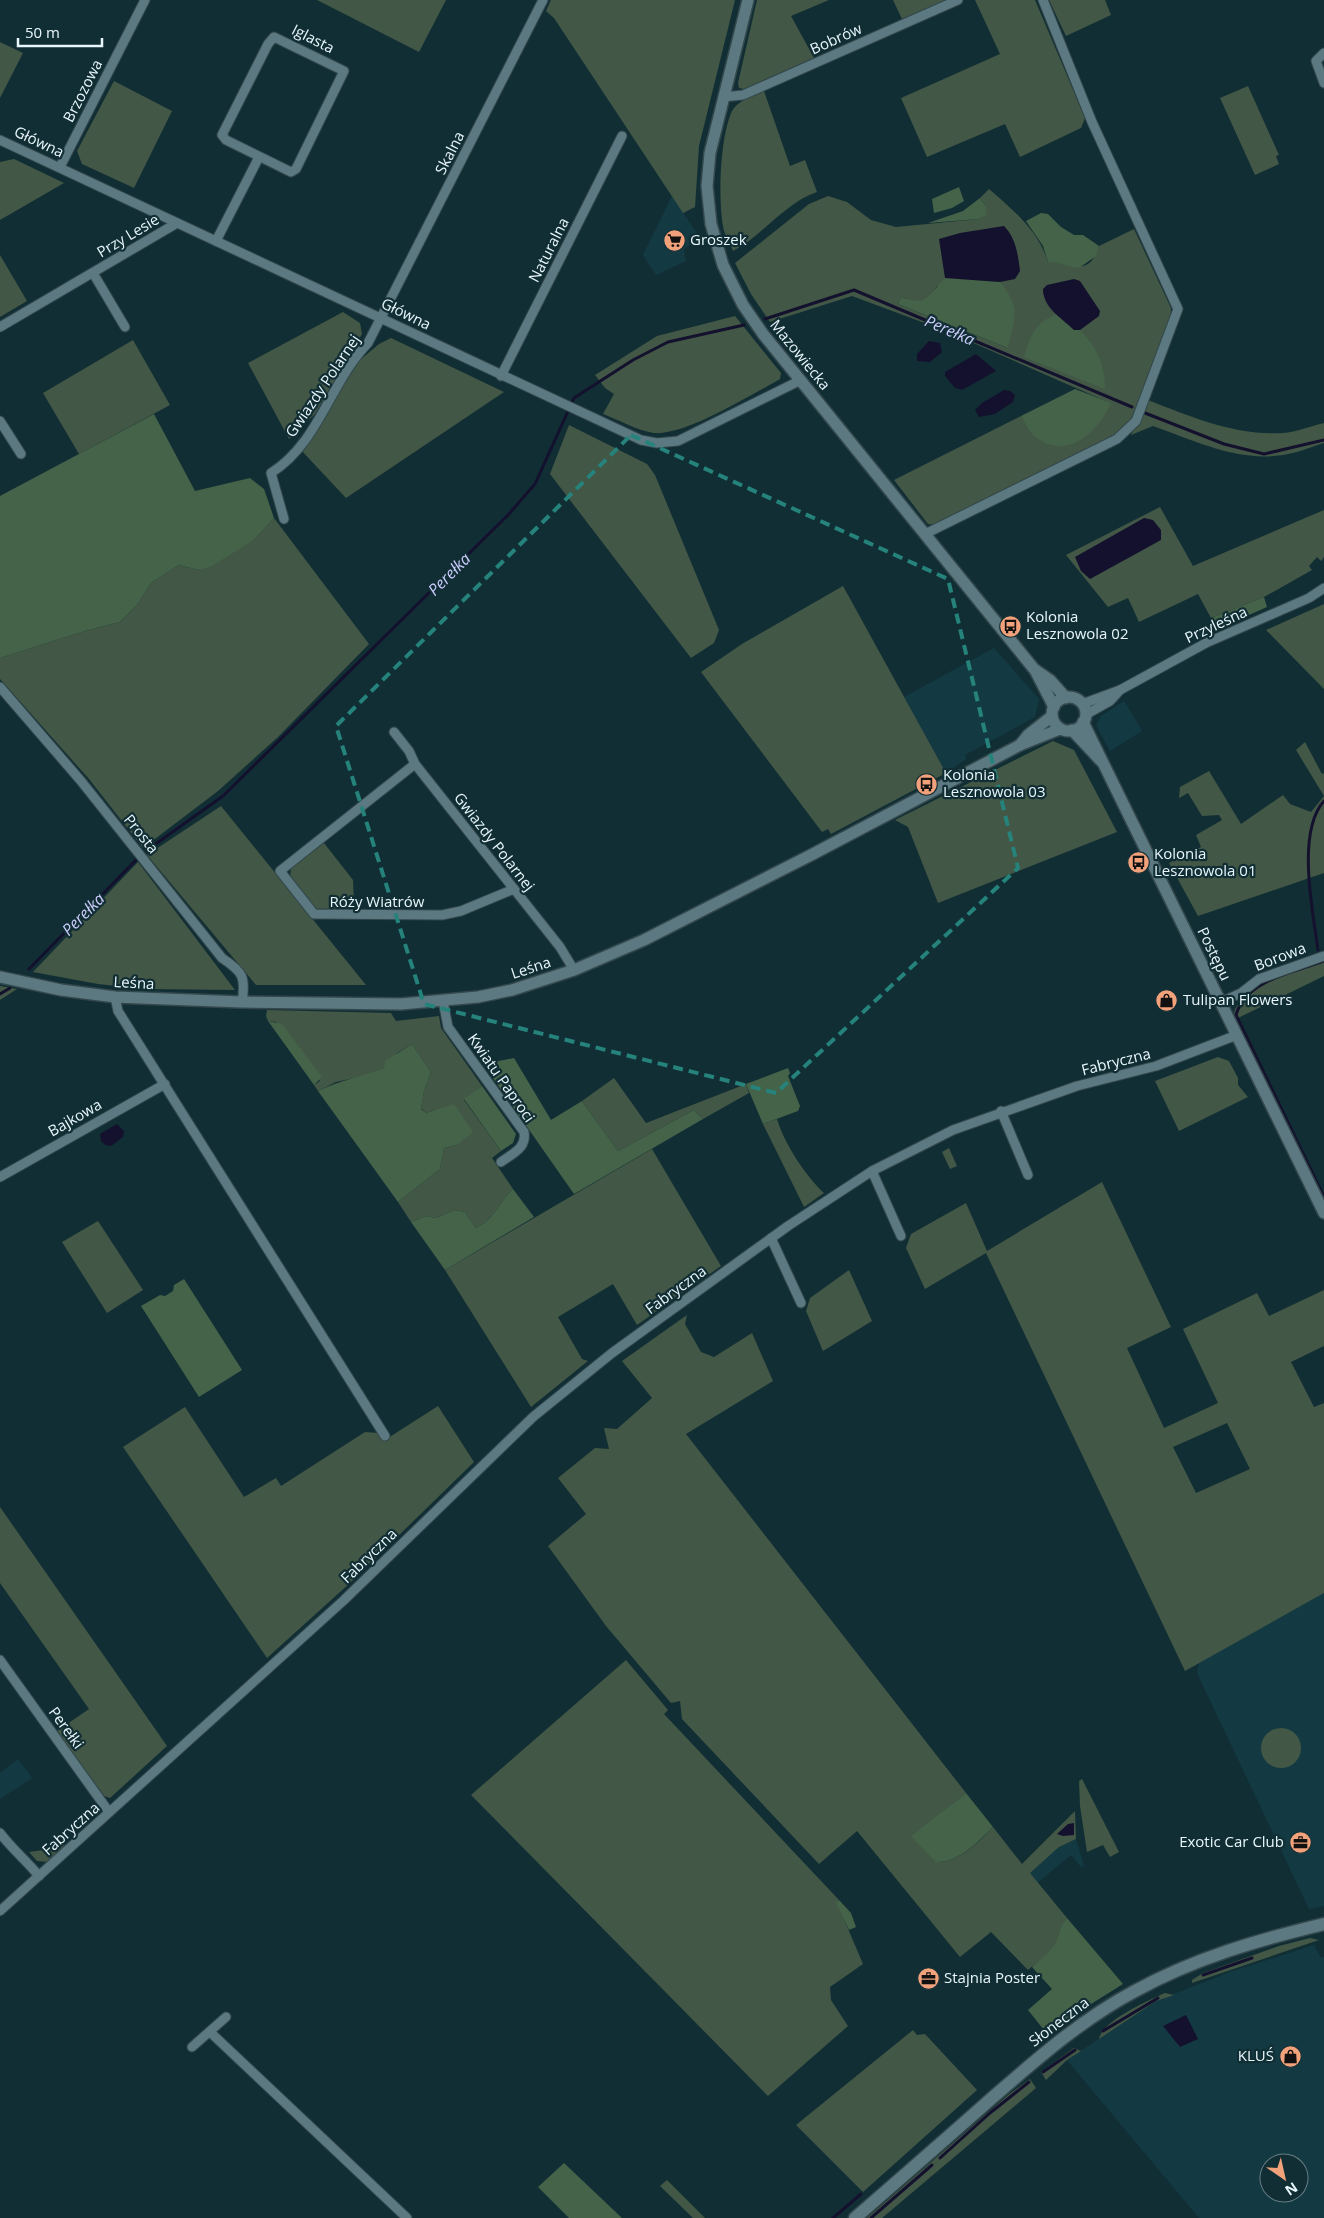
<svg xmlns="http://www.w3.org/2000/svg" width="1324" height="2218" font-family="'Open Sans',sans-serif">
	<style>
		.built { fill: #133a43; fill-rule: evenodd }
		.green { fill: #425745; fill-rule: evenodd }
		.forest { fill: #456349 }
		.water { fill: #13112d }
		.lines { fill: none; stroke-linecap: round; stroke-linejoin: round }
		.stream { stroke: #13112d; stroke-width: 3 }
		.minor-casing { stroke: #33484d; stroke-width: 11 }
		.tertiary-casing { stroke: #33484d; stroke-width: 14 }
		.secondary-casing { stroke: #33484d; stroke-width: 15 }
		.minor { stroke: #5c7981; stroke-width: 9 }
		.tertiary { stroke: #5c7981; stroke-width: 11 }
		.secondary { stroke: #5c7981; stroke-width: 12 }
		.marked { fill: none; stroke: #25837c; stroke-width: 4; stroke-dasharray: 10 6; stroke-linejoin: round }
		.labels { text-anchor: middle; stroke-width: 4.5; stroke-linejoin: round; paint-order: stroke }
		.street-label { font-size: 15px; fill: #e7f7fb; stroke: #122e35 }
		.poi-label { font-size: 15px; fill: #e7f7fb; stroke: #122e35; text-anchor: start }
		.water-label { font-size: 16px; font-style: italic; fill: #caccfc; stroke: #122e35 }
	</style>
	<rect width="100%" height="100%" fill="#122e35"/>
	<!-- built -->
	<g class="built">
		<polygon points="672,196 700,238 684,249 686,261 656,275 643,255"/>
		<polygon points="994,648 1039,699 1035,717 965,755 966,759 946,773 904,697"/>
		<polygon points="1124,701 1142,731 1110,751 1096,725 1101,716"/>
		<polygon points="1324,1593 1324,1906 1309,1909 1197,1673 1199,1663"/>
		<polygon points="18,1759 32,1778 0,1799 0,1773"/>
		<polygon points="1076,1839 1084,1866 1081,1867 1071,1855 1037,1883 1029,1873 1059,1847"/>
		<path d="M 1314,1945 L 1321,1958 L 1324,1957 L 1324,2218 L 1199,2218 L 1067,2060 L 1156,2001 L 1230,1972 ZM 1269,2163 L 1299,2163 L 1299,2193 L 1269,2193 Z"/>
	</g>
	<!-- green -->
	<g class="green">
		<polygon points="317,0 446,0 419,52"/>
		<polygon points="551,0 735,0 699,146 695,207 683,213 554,18 546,11"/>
		<polygon points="757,0 829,0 791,16 814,58 744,89 739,88 738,83"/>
		<polygon points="893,0 946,0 902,19"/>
		<polygon points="975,0 1035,0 1085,118 1081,128 1020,157 1005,124 927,157 901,98 1000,54"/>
		<polygon points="1049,0 1105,0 1111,15 1066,36"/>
		<polygon points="0,42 23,53 0,98"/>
		<polygon points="114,81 172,111 134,188 82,164 77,151"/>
		<polygon points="1248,86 1279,155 1276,156 1279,164 1255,175 1220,98"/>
		<path d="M 764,91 L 790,166 L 805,160 L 817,192 C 786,202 762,236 733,251 C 730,243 724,235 723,226 C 718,198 720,137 732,111 C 738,100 753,96 764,91 Z"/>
		<polygon points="14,159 64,183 0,220 0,162"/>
		<path d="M 989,189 C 1014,211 1038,230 1048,262 C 1069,260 1088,281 1099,246 L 1134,229 L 1171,308 L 1170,321 L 1135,414 L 1116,436 L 934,525 L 928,524 L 894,480 L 1021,416 L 1034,435 L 1110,403 L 946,331 L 852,296 L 770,322 L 751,294 L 735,263 L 809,204 L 828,196 L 847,202 L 871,220 L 896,227 L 979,219 L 986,214 L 986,206 L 980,198 ZM 937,286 L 1008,348 L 898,304 L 901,297 L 915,302 L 930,298 Z"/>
		<polygon points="0,255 27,301 0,317"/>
		<polygon points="343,312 360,323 362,334 315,414 289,439 248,363"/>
		<path d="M 735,316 L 781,373 L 780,379 L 775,382 C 747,397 684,436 654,433 C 638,431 619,420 603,414 L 614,394 L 605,388 L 595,375 L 657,336 Z"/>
		<polygon points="391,338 504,392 346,498 301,450 360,360 379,344"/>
		<polygon points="133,340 170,405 79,454 43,393"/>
		<path d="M 1148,400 C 1191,417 1236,436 1283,433 C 1296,432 1311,426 1324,423 L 1324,443 C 1311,447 1297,453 1283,455 C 1238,462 1195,441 1153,426 L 1131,435 Z"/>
		<polygon points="569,425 647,464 655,475 719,630 714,643 691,658 550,474"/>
		<polygon points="1160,507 1193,566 1324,510 1324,557 1321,561 1317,557 1309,566 1312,570 1264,597 1211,618 1198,594 1139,622 1128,598 1108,607 1066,555"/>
		<polygon points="274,518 369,644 278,737 218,791 143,848 89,779 0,679 0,658 85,631 120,622 137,605 151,583 179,565 199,570 254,540"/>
		<polygon points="843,586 946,773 831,834 828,829 822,832 701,672 742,644"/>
		<polygon points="1324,604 1324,689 1266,630"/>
		<polygon points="1053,741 1074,750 1117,832 938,903 908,827 895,820"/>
		<polygon points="1305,742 1322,774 1324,773 1324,796 1296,750"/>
		<polygon points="1209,771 1241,824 1283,795 1290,804 1311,812 1324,796 1324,873 1198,916 1169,863 1201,847 1196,835 1222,820 1219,815 1202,816 1188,793 1179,798 1180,787"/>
		<polygon points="221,806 366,985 256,985 147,855"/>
		<polygon points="324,843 353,880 354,908 314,909 290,878 291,868"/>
		<polygon points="138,862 235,990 144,989 98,984 33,972"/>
		<path d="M 1324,959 L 1324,976 L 1236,1019 C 1231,1009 1238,1006 1243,999 C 1258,976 1298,968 1324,959 Z"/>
		<polygon points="0,986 17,989 0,1000"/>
		<path d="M 267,1010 L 391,1013 L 396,1021 L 439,1016 L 441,1028 L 482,1086 L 464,1100 L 501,1151 L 492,1158 L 513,1189 C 499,1202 495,1219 476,1228 L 465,1212 L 454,1210 L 436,1218 L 426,1216 L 411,1222 L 398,1202 L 440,1169 L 444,1148 L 457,1145 L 436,1110 L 426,1113 L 421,1108 L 424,1091 L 431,1072 L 412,1044 L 397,1053 L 384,1068 L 364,1076 L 336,1082 L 318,1091 L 314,1085 L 320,1081 L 276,1022 L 268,1021 L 266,1016 Z"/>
		<polygon points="1218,1057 1229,1061 1238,1078 1238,1085 1248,1097 1179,1131 1155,1081"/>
		<polygon points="614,1078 646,1123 746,1084 749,1093 703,1119 694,1110 618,1151 582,1101"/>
		<path d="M 777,1119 C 785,1145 805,1175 824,1193 L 804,1207 L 763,1124 Z"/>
		<polygon points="949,1148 957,1166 950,1169 942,1152"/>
		<polygon points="652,1149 721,1266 637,1325 613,1284 558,1317 582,1359 588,1361 531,1407 445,1270"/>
		<path d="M 1102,1182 L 1171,1327 L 1127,1348 L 1164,1428 L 1218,1403 L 1183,1329 L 1257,1293 L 1269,1316 L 1324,1290 L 1324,1346 L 1291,1362 L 1314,1407 L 1324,1403 L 1324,1593 L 1185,1671 L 986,1253 L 925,1289 L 906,1248 L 911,1234 L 966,1203 L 987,1251 ZM 1227,1423 L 1250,1469 L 1196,1493 L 1173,1447 Z"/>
		<polygon points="98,1221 143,1290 107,1313 62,1242"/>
		<polygon points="849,1270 872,1321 823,1351 806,1311 810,1298"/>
		<path d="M 687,1315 L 685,1324 L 701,1352 L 714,1357 L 752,1333 L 773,1381 L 686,1434 L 966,1793 L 912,1836 L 935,1862 C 959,1863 978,1843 993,1827 L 1022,1864 L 1075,1811 L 1076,1839 L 1059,1847 L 1030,1873 L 1067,1918 C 1056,1931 1061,1937 1053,1948 C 1047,1956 1036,1963 1028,1970 L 991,1932 L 960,1957 L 857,1831 L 819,1864 L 682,1719 L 680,1701 L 671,1703 L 606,1626 L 548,1546 L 586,1514 L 558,1478 L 595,1448 L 609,1449 L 604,1428 L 617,1429 L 652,1398 L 622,1361 Z"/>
		<polygon points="438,1406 474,1462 350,1583 267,1658 123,1447 185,1407 244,1497 276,1478 281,1486 365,1432 379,1433 385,1440"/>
		<polygon points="0,1507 167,1746 110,1798 104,1796 57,1731 89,1709 0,1583"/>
		<polygon points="626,1660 668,1710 664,1714 839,1900 837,1903 863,1964 830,1987 831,2000 848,2026 768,2096 471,1795"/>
		<circle cx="1281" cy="1748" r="20"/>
		<polygon points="1082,1779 1119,1852 1110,1857 1103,1845 1087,1852 1080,1806 1079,1781"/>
		<polygon points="59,1837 65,1846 47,1862 37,1861 29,1852 43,1850"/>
		<polygon points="1310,1938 1319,1940 1192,1983 1192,1980 1203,1973 1279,1946"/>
		<path d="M 1165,1993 L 1174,1995 L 1156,2001 L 1099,2039 C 1102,2021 1149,2000 1165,1993 Z"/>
		<polygon points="913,2030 917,2035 925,2034 977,2090 863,2192 796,2125"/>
		<polygon points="1074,2048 1081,2051 1067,2060 1046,2080 1041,2072"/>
		<polygon points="1030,2079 1036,2088 882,2218 867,2218 1008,2095"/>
		<polygon points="667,2180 705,2218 693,2218 660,2186"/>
	</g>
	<!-- forest -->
	<g class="forest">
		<polygon points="959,187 964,201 952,208 934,213 932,199"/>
		<polygon points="980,198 986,206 986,215 979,219 928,223 963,211"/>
		<path d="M 1041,213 L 1048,214 L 1061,227 L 1074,235 L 1083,235 L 1099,246 L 1096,256 L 1079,268 C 1068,267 1059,261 1048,262 L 1043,246 L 1026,221 Z"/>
		<path d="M 945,278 L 1000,282 C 1022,309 1014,317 1008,348 L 898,304 L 901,297 C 928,307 928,295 945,278 Z"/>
		<path d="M 1058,314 L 1074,330 L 1080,330 C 1097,348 1105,364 1105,389 L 1024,357 C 1031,335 1035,322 1058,314 Z"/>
		<path d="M 1075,389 L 1111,403 C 1097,433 1067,462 1034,436 C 1029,431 1025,422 1021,416 Z"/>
		<polygon points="154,414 195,491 250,478 264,489 274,518 254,540 212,566 199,570 179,565 151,583 137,605 120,622 85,631 0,658 0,496"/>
		<polygon points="1264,597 1267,607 1215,630 1211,618"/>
		<polygon points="268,1021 282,1024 322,1077 314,1085"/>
		<path d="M 412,1044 L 431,1072 L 424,1091 L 421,1109 L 426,1113 L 454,1104 L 473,1132 L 457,1145 L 444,1148 L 440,1169 L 398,1202 L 318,1091 C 340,1080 362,1077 384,1068 L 385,1061 Z"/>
		<polygon points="514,1058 551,1120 582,1101 618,1151 694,1110 703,1119 574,1194 483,1064"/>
		<polygon points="788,1068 790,1073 788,1076 800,1106 798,1111 763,1124 746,1084"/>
		<polygon points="482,1086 516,1134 513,1143 501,1151 464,1099"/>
		<path d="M 513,1189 L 534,1217 L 445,1270 L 411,1222 L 426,1216 L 436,1218 L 454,1210 L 465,1212 L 476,1228 C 495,1219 499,1202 513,1189 Z"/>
		<polygon points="184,1279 242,1370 199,1397 141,1306 160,1295 165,1296 173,1291 174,1285"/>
		<path d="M 966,1793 L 993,1827 C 977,1843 959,1863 935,1862 L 911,1836 Z"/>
		<polygon points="839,1900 851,1913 856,1927 849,1930 836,1903"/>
		<path d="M 1067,1918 L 1123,1984 L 1083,2009 L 1048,2035 L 1028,2010 L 1052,1989 L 1032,1967 C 1039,1960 1048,1954 1053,1947 C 1061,1936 1056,1931 1067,1918 Z"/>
		<polygon points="564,2163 622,2218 569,2218 538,2187"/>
	</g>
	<!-- water -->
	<g class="water">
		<path d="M 1004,226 C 1016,238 1018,255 1020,271 L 1015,279 L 1000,282 L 945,278 L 939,239 L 960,233 Z"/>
		<path d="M 1074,279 L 1080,281 L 1100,311 L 1099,316 L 1080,330 L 1074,330 C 1062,318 1043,308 1043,289 L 1047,285 Z"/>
		<polygon points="929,341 940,343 942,352 930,362 917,361 917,354"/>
		<polygon points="976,354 996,371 962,390 955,388 945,376 945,372"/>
		<polygon points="1004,390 1010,391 1015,395 1013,402 995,414 979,417 975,410 982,403"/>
		<polygon points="1144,518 1153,520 1161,530 1161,540 1090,579 1081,571 1075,557"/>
		<polygon points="117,1124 124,1131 123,1137 111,1146 105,1145 101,1141 100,1134"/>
		<polygon points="1074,1823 1074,1835 1063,1836 1057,1834 1068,1824"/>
		<polygon points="1186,2015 1198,2039 1180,2047 1163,2026"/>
	</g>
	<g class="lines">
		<!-- stream -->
		<g class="stream">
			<polyline points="765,319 854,290 1132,407"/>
			<polyline points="1145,413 1224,444 1264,454 1324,440"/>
			<polyline points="150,848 223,796 508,515 535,484 574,398 633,360 668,342 744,325"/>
			<path d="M 1318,950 C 1313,912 1296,832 1324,801"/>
			<path d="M 1324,961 C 1294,973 1246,979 1236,1015 L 1324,1197"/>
			<polyline points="29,969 136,860"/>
			<polyline points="0,994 10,988"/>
			<polyline points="1203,1975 1252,1958"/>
			<polyline points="1103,2031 1158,1998"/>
			<polyline points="1043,2072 1075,2050"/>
			<polyline points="940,2158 990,2113 1029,2082"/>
			<polyline points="833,2218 861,2194"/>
			<polyline points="871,2218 932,2165"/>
		</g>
		<defs>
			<g id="minor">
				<polygon points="274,37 344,71 296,169 291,172 226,140 222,135 268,44"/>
				<polyline points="1324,53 1316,61 1324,83"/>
				<polyline points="723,97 743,95 958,0"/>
				<polyline points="0,140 641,440 657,443 678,441 801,380"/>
				<polyline points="60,167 145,0"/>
				<polyline points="216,241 259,157"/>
				<polyline points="93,273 125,327"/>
				<polyline points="0,327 177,223"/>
				<polyline points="501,376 622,136"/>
				<polyline points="0,421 21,454"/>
				<path d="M 284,519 L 271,473 C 319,443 330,382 368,343 L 543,0"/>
				<polyline points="925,534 1117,439 1136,421 1178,309 1092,122 1043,0"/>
				<path d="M 0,687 L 81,781 L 222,958 C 243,972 246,977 242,1002"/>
				<polyline points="1082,704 1120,690 1206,643 1309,598 1324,588"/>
				<polyline points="1085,715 1110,701 1120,690"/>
				<polyline points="394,732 409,751 415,764 560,947 574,970"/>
				<polyline points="415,764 280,871 314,914 442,915 461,911 514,889"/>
				<polyline points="115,997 118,1011 385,1436"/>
				<path d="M 443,1001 L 448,1027 L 524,1132 C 527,1148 513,1153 501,1162"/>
				<polyline points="1221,1002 1241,993 1259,979 1324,956"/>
				<polyline points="1001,1111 1028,1175"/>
				<polyline points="872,1171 901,1236"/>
				<polyline points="0,1177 165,1084"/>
				<polyline points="771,1238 801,1303"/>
				<polyline points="0,1660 109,1812"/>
				<path d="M 0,1833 C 12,1849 26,1860 39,1876"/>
				<polyline points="0,1911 343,1601 533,1417 612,1353 788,1226 872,1171 953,1130 1077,1086 1156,1066 1237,1035"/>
				<polyline points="210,2032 407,2218"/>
				<polyline points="192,2047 226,2017"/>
			</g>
			<g id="tertiary">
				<polyline points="748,0 710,153 707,186 711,224 723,265 743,305 763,334 1034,669 1050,680 1066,698"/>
				<polyline points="1035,670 1054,707"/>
				<circle cx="1069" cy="714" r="17"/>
				<polyline points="1083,722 1324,1213"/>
				<polyline points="1072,730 1101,761"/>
				<polyline points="1020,745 1028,735 1052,716"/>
				<polyline points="0,977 61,990 115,997 242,1002 401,1004 478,997 512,990 574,970 644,940 811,855 1020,745 1060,729"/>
			</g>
			<path id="secondary" d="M 855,2218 C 901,2178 947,2138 992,2098 C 1037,2059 1082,2019 1135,1991 C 1195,1958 1258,1940 1324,1924"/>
		</defs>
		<!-- minor casing -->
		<use href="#minor" class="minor-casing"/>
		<!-- tertiary casing -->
		<use href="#tertiary" class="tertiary-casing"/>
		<!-- secondary casing -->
		<use href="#secondary" class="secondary-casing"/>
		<!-- minor -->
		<use href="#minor" class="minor"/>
		<!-- tertiary -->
		<use href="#tertiary" class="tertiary"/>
		<!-- secondary -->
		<use href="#secondary" class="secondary"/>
	</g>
	<!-- marked area -->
	<path class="marked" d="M 631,435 L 948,579 L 1018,868 L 776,1093 L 424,1004 L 336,726 Z"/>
	<!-- icons -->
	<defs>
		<symbol id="supermarket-disc" viewBox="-11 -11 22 22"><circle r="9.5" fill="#f1a27b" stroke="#122e35"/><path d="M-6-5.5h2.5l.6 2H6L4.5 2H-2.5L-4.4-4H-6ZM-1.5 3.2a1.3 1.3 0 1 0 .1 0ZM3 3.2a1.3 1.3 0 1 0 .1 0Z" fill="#111"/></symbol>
		<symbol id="bus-disc" viewBox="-11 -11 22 22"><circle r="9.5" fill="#f1a27b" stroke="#122e35"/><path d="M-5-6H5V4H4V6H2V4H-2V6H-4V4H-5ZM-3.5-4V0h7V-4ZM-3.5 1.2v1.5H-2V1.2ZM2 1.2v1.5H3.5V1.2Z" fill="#111"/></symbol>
		<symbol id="shop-disc" viewBox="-11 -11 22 22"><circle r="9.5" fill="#f1a27b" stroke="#122e35"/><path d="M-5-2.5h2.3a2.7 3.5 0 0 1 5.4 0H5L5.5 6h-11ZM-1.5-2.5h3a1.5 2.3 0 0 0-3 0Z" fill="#111"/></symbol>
		<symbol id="office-disc" viewBox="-11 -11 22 22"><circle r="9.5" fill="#f1a27b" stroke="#122e35"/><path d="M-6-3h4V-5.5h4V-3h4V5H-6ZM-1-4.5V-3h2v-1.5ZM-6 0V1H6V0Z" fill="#111"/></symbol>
	</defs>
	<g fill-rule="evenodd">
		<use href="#supermarket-disc" x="662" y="228" width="25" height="25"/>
		<use href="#bus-disc" x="998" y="614" width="25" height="25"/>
		<use href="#bus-disc" x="914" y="772" width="25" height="25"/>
		<use href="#bus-disc" x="1126" y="850" width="25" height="25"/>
		<use href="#shop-disc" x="1154" y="988" width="25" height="25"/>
		<use href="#office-disc" x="1288" y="1830" width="25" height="25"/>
		<use href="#office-disc" x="916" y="1966" width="25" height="25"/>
		<use href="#shop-disc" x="1278" y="2044" width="25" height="25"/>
	</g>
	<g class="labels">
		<!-- street labels -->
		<g class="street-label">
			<text transform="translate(313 39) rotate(27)" y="5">Iglasta</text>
			<text transform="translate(836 39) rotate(-24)" y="5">Bobrów</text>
			<text transform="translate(83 91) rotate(-63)" y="5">Brzozowa</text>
			<text transform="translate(39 142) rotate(25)" y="5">Główna</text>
			<text transform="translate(450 153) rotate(-63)" y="5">Skalna</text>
			<text transform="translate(128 236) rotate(-31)" y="5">Przy Lesie</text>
			<text transform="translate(549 250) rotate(-63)" y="5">Naturalna</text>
			<text transform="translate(406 314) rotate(26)" y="5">Główna</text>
			<text transform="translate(800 355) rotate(51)" y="5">Mazowiecka</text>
			<text transform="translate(323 386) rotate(-56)" y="5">Gwiazdy Polarnej</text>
			<text transform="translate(1216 625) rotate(-25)" y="5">Przyleśna</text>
			<text transform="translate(141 834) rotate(51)" y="5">Prosta</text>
			<text transform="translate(494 842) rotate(52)" y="5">Gwiazdy Polarnej</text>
			<text x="377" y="907">Róży Wiatrów</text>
			<text transform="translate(1214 954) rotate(64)" y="5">Postępu</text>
			<text transform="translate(1280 957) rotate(-21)" y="5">Borowa</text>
			<text transform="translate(531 968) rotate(-18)" y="5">Leśna</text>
			<text transform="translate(134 983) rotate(3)" y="5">Leśna</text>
			<text transform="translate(1116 1062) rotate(-14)" y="5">Fabryczna</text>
			<text transform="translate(501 1078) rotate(55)" y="5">Kwiatu Paproci</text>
			<text transform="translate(75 1118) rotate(-30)" y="5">Bajkowa</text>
			<text transform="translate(676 1290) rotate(-36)" y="5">Fabryczna</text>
			<text transform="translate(369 1556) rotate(-44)" y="5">Fabryczna</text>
			<text transform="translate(66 1728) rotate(54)" y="5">Perełki</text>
			<text transform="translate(71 1829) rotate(-42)" y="5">Fabryczna</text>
			<text transform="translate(1059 2022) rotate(-37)" y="5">Słoneczna</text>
		</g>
		<!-- poi labels -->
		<g class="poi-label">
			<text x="690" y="245">Groszek</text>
			<text x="1026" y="622">Kolonia<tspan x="1026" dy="17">Lesznowola 02</tspan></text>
			<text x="943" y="780">Kolonia<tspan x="943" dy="17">Lesznowola 03</tspan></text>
			<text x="1154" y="859">Kolonia<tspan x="1154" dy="17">Lesznowola 01</tspan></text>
			<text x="1183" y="1005">Tulipan Flowers</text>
			<text x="1284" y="1847" text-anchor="end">Exotic Car Club</text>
			<text x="944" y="1983">Stajnia Poster</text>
			<text x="1274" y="2061" text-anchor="end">KLUŚ</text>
		</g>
		<!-- water labels -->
		<g class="water-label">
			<text transform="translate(950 330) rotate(23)" y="6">Perełka</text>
			<text transform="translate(449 574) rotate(-45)" y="6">Perełka</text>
			<text transform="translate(83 914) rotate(-45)" y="6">Perełka</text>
		</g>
	</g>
	<!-- north arrow -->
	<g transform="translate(1284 2178) rotate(146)"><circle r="24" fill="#122e35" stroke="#677e84"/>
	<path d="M0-4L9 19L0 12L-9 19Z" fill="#f1a27b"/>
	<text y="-8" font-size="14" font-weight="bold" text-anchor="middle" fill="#e7f7fb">N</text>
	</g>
	<!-- scale -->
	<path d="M18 38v8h84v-8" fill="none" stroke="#e7f7fb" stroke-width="2.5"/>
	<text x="25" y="38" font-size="15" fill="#e7f7fb" stroke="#122e35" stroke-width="4" paint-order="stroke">50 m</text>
</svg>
